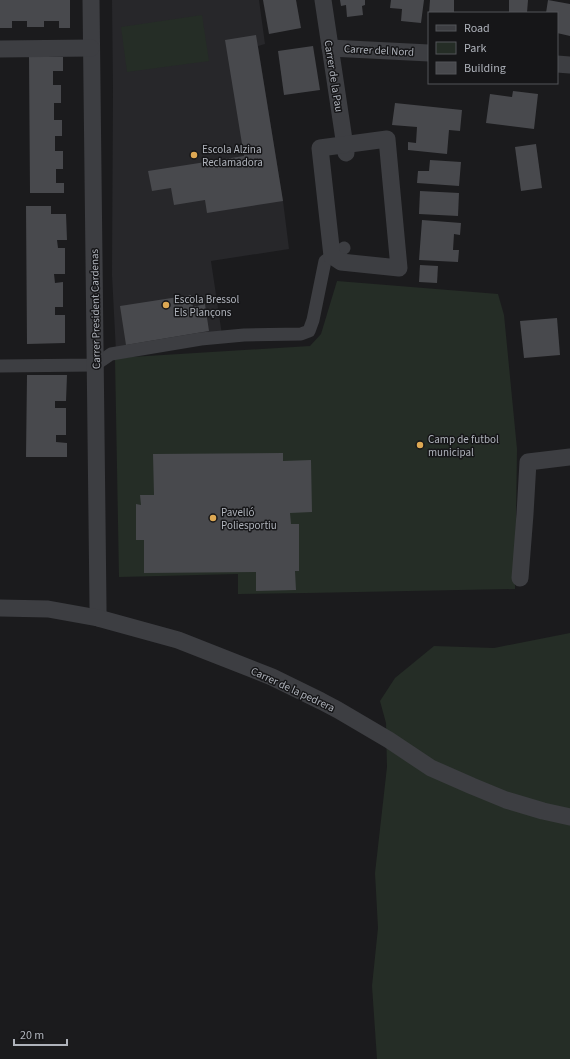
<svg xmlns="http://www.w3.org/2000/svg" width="570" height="1059" font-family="'Source Sans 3',sans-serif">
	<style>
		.built { fill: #27272a }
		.green { fill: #252d26 }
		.building { fill: #48494d }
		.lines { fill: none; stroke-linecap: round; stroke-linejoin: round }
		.pedestrian { stroke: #3d3e42; stroke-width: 13 }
		.minor { stroke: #3d3e42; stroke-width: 17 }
		.poi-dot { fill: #dda853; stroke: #161618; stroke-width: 1.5 }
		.labels { text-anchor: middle; stroke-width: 3; stroke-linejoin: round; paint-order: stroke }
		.street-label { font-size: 11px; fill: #afb3bb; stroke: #161618 }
		.poi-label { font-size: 11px; fill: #afb3bb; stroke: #161618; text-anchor: start }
	</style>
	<rect width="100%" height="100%" fill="#1b1b1d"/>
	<!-- built -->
	<polygon class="built" points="112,0 259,0 265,44 258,46 283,201 289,249 211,261 222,335 116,352 112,275 113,89"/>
	<!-- green -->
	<g class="green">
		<polygon points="202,15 209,61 127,72 121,27"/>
		<polygon points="337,281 498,294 504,315 517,449 515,589 307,593 238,594 238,574 119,577 115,358 310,346 321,334"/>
		<polygon points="570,633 570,1059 377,1059 372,986 378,928 375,873 387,767 386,723 380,701 395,678 434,646 494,648"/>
	</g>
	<!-- building -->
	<g class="building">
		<polygon points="0,0 70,0 70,28 59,28 59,21 44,21 44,27 27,27 27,21 12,21 12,28 0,28"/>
		<polygon points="263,0 296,0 301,28 269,34"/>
		<polygon points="340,0 365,0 365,5 362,6 363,15 347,17 346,5 341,6"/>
		<polygon points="391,0 424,0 421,23 401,21 402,9 390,8"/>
		<polygon points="430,0 454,0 454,13 429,13"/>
		<polygon points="509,0 528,0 527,13 509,13"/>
		<polygon points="548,0 570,4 570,36 557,33 557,13 546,13"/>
		<polygon points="256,35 283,201 207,213 205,200 174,205 171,188 152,191 148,171 244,156 225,40"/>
		<polygon points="313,46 320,90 284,95 278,51"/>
		<polygon points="29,57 63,57 63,71 53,71 53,85 61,85 61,103 54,103 54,120 62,120 62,136 55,136 55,151 63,151 63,169 56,169 56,183 64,183 64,193 30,193"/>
		<polygon points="513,91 538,94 534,129 486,123 490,94 512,97"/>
		<polygon points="395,103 462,110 460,131 449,130 447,154 408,150 408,142 416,143 417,127 392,125"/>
		<polygon points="536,144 542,188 521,191 515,147"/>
		<polygon points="430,160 461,162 459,186 417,183 418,171 429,171"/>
		<polygon points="420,191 459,193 458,216 419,214"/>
		<polygon points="26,206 51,206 51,214 66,214 67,240 57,240 58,248 65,248 65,274 54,274 55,283 63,282 63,307 55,307 55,315 65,315 65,343 27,344"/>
		<polygon points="422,220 461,223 460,235 454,234 453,250 459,250 458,262 419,260"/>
		<polygon points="420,265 438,266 437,283 419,282"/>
		<polygon points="191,295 193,307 205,304 209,331 126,345 120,306"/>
		<polygon points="557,318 560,355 524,358 520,321"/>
		<polygon points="27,375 67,375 66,401 55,401 55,408 66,408 66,435 56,435 56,442 67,443 67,457 26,457"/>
		<polygon points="283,453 283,461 311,460 312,512 290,513 291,524 299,524 299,571 295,571 296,590 256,591 256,572 144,573 144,540 136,540 136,504 141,505 140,495 154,495 153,454"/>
	</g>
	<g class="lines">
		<!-- pedestrian -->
		<polyline class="pedestrian" points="0,366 95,365 111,354 201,339 244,335 301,334 309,331 313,320 325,261 344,248"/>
		<!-- minor -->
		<g class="minor">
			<polyline points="91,0 98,606 98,618"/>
			<polyline points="323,0 346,153"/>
			<polyline points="330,48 429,53"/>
			<polyline points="0,49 91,48"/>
			<polyline points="557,64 570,65"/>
			<polygon points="387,139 399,268 341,262 332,256 320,148"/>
			<polyline points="520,578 525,514 528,462 570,457"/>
			<polyline points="0,608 48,609 98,618 178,640 272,677 321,701 338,710 389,740 431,768 472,786 506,800 543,811 570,817"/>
		</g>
	</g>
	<!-- markers -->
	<g class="poi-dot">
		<circle cx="194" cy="155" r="4"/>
		<circle cx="166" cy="305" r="4"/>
		<circle cx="420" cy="445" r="4"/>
		<circle cx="213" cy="518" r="4"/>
	</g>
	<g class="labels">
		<!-- street labels -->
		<g class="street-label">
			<text transform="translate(379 50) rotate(3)" y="4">Carrer del Nord</text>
			<text transform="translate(334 76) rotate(81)" y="4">Carrer de la Pau</text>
			<text transform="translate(95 309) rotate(-91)" y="4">Carrer President Cardenas</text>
			<text transform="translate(293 689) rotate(25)" y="4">Carrer de la pedrera</text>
		</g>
		<!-- poi labels -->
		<g class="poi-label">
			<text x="202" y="153">Escola Alzina<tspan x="202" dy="13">Reclamadora</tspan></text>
			<text x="174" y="303">Escola Bressol<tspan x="174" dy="13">Els Plançons</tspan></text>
			<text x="428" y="443">Camp de futbol<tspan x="428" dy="13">municipal</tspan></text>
			<text x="221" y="516">Pavelló<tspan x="221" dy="13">Poliesportiu</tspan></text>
		</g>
	</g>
	<!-- legend -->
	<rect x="428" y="12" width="130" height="72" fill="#161618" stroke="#535559"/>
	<rect x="436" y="25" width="20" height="6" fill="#3d3e42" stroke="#535559"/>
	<text x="464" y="32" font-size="12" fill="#afb3bb">Road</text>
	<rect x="436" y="42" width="20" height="12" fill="#252d26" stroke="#535559"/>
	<text x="464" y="52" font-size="12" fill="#afb3bb">Park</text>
	<rect x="436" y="62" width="20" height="12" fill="#48494d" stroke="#535559"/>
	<text x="464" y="72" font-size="12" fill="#afb3bb">Building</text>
	<!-- scale -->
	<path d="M14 1039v6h53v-6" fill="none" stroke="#afb3bb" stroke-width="2"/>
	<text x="20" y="1039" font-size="12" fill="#afb3bb" stroke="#161618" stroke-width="3" paint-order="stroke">20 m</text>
</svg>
